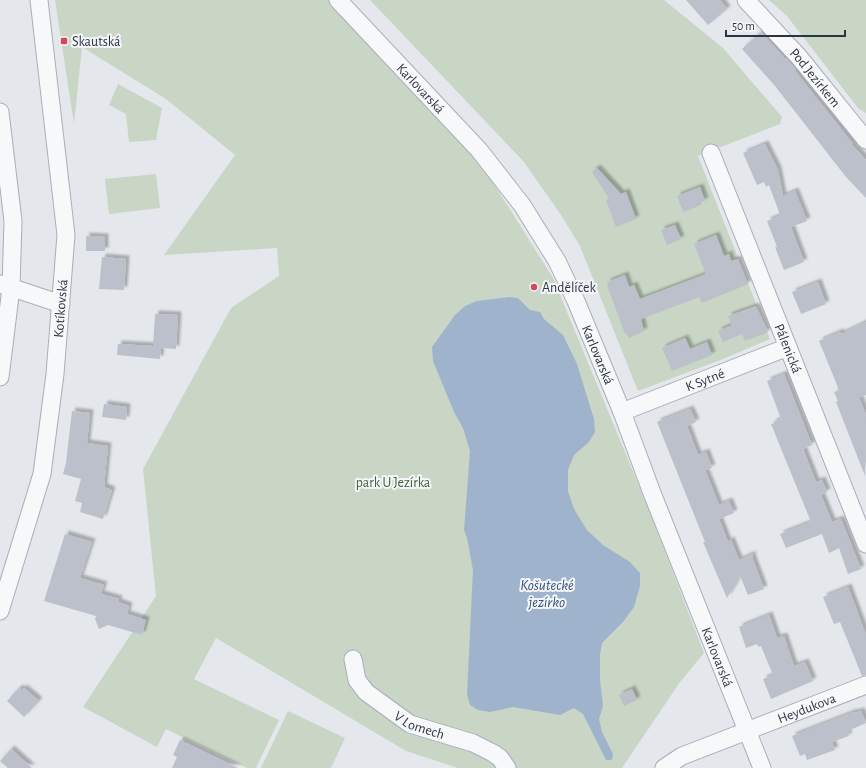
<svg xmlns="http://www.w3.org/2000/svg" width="866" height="768" font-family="'Alegreya Sans',sans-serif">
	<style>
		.green { fill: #c9d6c5 }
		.water { fill: #9fb4cc }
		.building { fill: #bbc0ca; filter: url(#shadow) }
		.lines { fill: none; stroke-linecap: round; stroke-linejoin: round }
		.minor-casing { stroke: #a9aeb7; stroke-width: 19 }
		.minor { stroke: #f7f8fa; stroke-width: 17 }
		.poi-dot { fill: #d1495b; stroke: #f4f6f9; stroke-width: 1.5 }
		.labels { text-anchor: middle; stroke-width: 4; stroke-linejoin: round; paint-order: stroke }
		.poi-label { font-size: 14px; fill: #2b3445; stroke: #f4f6f9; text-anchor: start }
		.street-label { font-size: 14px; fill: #2b3445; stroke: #f4f6f9 }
		.park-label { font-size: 14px; fill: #3f6138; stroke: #f4f6f9 }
		.water-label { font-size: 15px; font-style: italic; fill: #34527a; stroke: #f4f6f9 }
	</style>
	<defs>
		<filter id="shadow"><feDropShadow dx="3.5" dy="-3.5" stdDeviation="1" flood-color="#0004"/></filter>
	</defs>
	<rect width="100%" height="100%" fill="#e4e7ec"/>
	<!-- green -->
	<g class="green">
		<polygon points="55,0 329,0 479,160 553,278 651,515 704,653 680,682 622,768 458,768 406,751 216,638 194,679 279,720 256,768 247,768 166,729 157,747 83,707 156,596 143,469 231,308 279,276 277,248 164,255 235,155 166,99 82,47 74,124"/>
		<polygon points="370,0 664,0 723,48 782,117 780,124 698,156 770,339 723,359 638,391 580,246 561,215 524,162"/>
		<polygon points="769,0 866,0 866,113 858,108 787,16"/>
		<polygon points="118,84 162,108 156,140 129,142 126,114 109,105"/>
		<polygon points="156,174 160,208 109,214 105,179"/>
		<polygon points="288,711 345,738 331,768 261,768"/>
	</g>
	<!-- water -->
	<polygon class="water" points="509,297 518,298 530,310 540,312 544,319 563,335 577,364 594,419 595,432 589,442 574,455 568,470 568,491 574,509 587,530 603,545 630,562 640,573 640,586 634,607 623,622 602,643 600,655 600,680 603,706 599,719 602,732 613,754 612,760 606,760 583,714 574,708 560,715 513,707 490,712 478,710 470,705 467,694 473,570 467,538 464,530 470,451 463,428 454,412 433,361 432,347 455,315 465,306 477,301"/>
	<!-- building -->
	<g class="building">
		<polygon points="686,0 720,0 727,9 708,25"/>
		<polygon points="761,32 785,59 786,58 796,70 795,71 853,144 852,145 866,160 866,198 846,177 775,86 742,49"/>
		<polygon points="765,144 778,170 783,196 795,191 807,221 791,227 804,262 784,270 775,247 777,247 767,221 779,216 779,212 769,185 766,187 764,182 757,185 743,153"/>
		<polygon points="597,168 621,194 626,192 636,219 616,227 606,200 609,199 592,172"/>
		<polygon points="700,187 705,201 696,204 697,207 683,212 677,196"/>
		<polygon points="675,225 681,239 667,245 661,230"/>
		<polygon points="716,235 724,256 729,254 731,261 738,259 748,284 702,303 699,297 641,319 644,331 629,338 627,334 625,334 607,285 608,284 607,282 625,275 629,287 634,285 640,299 706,274 694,244"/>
		<polygon points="86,236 105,237 105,251 86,251"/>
		<polygon points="102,257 126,259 124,290 99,289"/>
		<polygon points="818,282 826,304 801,314 792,292"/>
		<polygon points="756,306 768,332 745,341 742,334 723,342 718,331 732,325 728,316"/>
		<polygon points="155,314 178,315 176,349 161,348 160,359 117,355 118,344 153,346"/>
		<polygon points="866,322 866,395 859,397 866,415 865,476 836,402 838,401 834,392 839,390 819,341 840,332 841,334"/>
		<polygon points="685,338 690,349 707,342 712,355 672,371 662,348"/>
		<polygon points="784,374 812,445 803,449 816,482 822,480 827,492 821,495 832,522 841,519 861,569 848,574 839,548 829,553 822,534 786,548 780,534 811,522 771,424 774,424 773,422 781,419 767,381"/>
		<polygon points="104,404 127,407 126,420 102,417"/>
		<polygon points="690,409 696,422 687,426 698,455 706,452 712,468 705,470 719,505 729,501 734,513 719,519 728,542 731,540 739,560 753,554 752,557 764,589 748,595 740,576 727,598 703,542 705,542 657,422"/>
		<polygon points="72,411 90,413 87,443 108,446 104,487 112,490 103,519 80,512 82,503 75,501 81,479 63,474 66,463"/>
		<polygon points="65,534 92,542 80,578 104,585 101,594 119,599 118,602 129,606 127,614 146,620 142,635 108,625 99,629 95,619 96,616 44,601"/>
		<polygon points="848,587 866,635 866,675 862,676 840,622 834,624 823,597"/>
		<polygon points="769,615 777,638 784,636 794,666 805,662 813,681 771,699 763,679 773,675 761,646 758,647 757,644 746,648 739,627"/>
		<polygon points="19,688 22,690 24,688 39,701 24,717 7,701"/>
		<polygon points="632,689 637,700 624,706 619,695"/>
		<polygon points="861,711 866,723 850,730 850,731 847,732 849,736 832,742 835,750 807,760 805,754 800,756 792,736 854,712 854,713"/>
		<polygon points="180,740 238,768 172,768 177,757 173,755"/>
		<polygon points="11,749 32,768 8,768 0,761"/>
	</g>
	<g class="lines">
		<defs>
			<g id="minor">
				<path id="s1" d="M 338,0 L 479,150 L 522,205 L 557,261 L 576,301 L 622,412 L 652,493 L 762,768"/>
				<path id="s2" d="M 746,0 L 799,57 L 866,140"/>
				<polyline points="0,112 13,221 11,288 0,377"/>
				<path id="s3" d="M 711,153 L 866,544"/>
				<polyline points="1,284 61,304"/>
				<path id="s4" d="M 622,412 L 788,347"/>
				<path id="s5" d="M 0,611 L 42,474 L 55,374 L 66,235 L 39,0"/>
				<path id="s6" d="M 353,659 L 357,680 L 366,692 L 410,724 L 473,743 L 493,753 L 500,758 L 507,768"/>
				<path id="s7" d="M 664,768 L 682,756 L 866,685"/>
			</g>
		</defs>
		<!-- minor casing -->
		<use href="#minor" class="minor-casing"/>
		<!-- minor -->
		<use href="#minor" class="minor"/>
	</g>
	<!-- markers -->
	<g class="poi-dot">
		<rect x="60" y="37" width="8" height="8" rx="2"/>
		<circle cx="534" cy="287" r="4"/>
	</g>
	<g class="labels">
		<!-- poi labels -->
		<g class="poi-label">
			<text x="72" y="46">Skautská</text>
			<text x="542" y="292">Andělíček</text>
		</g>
		<!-- street labels -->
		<g class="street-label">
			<text dy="5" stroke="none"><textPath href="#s2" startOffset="104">Pod Jezírkem</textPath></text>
			<text dy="5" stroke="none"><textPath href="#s1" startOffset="121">Karlovarská</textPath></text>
			<text dy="5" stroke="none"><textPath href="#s5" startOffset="310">Kotíkovská</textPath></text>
			<text dy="5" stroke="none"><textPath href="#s3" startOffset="210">Pálenická</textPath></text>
			<text dy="5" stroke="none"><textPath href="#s1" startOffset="444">Karlovarská</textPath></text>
			<text dy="5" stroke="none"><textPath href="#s4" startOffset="89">K Sytné</textPath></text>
			<text dy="5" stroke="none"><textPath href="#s1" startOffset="769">Karlovarská</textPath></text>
			<text dy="5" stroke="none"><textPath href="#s7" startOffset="155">Heydukova</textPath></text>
			<text dy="5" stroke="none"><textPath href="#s6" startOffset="100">V Lomech</textPath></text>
		</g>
		<!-- park labels -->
		<g class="park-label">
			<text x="393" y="487">park U Jezírka</text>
		</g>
		<!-- water labels -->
		<g class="water-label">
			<text x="547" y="590">Košutecké<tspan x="547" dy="17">jezírko</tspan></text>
		</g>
	</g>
	<!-- scale -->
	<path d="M726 30v6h119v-6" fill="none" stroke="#2b3445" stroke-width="2"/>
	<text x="732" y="30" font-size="12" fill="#2b3445" stroke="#f4f6f9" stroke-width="3" paint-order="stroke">50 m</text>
</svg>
